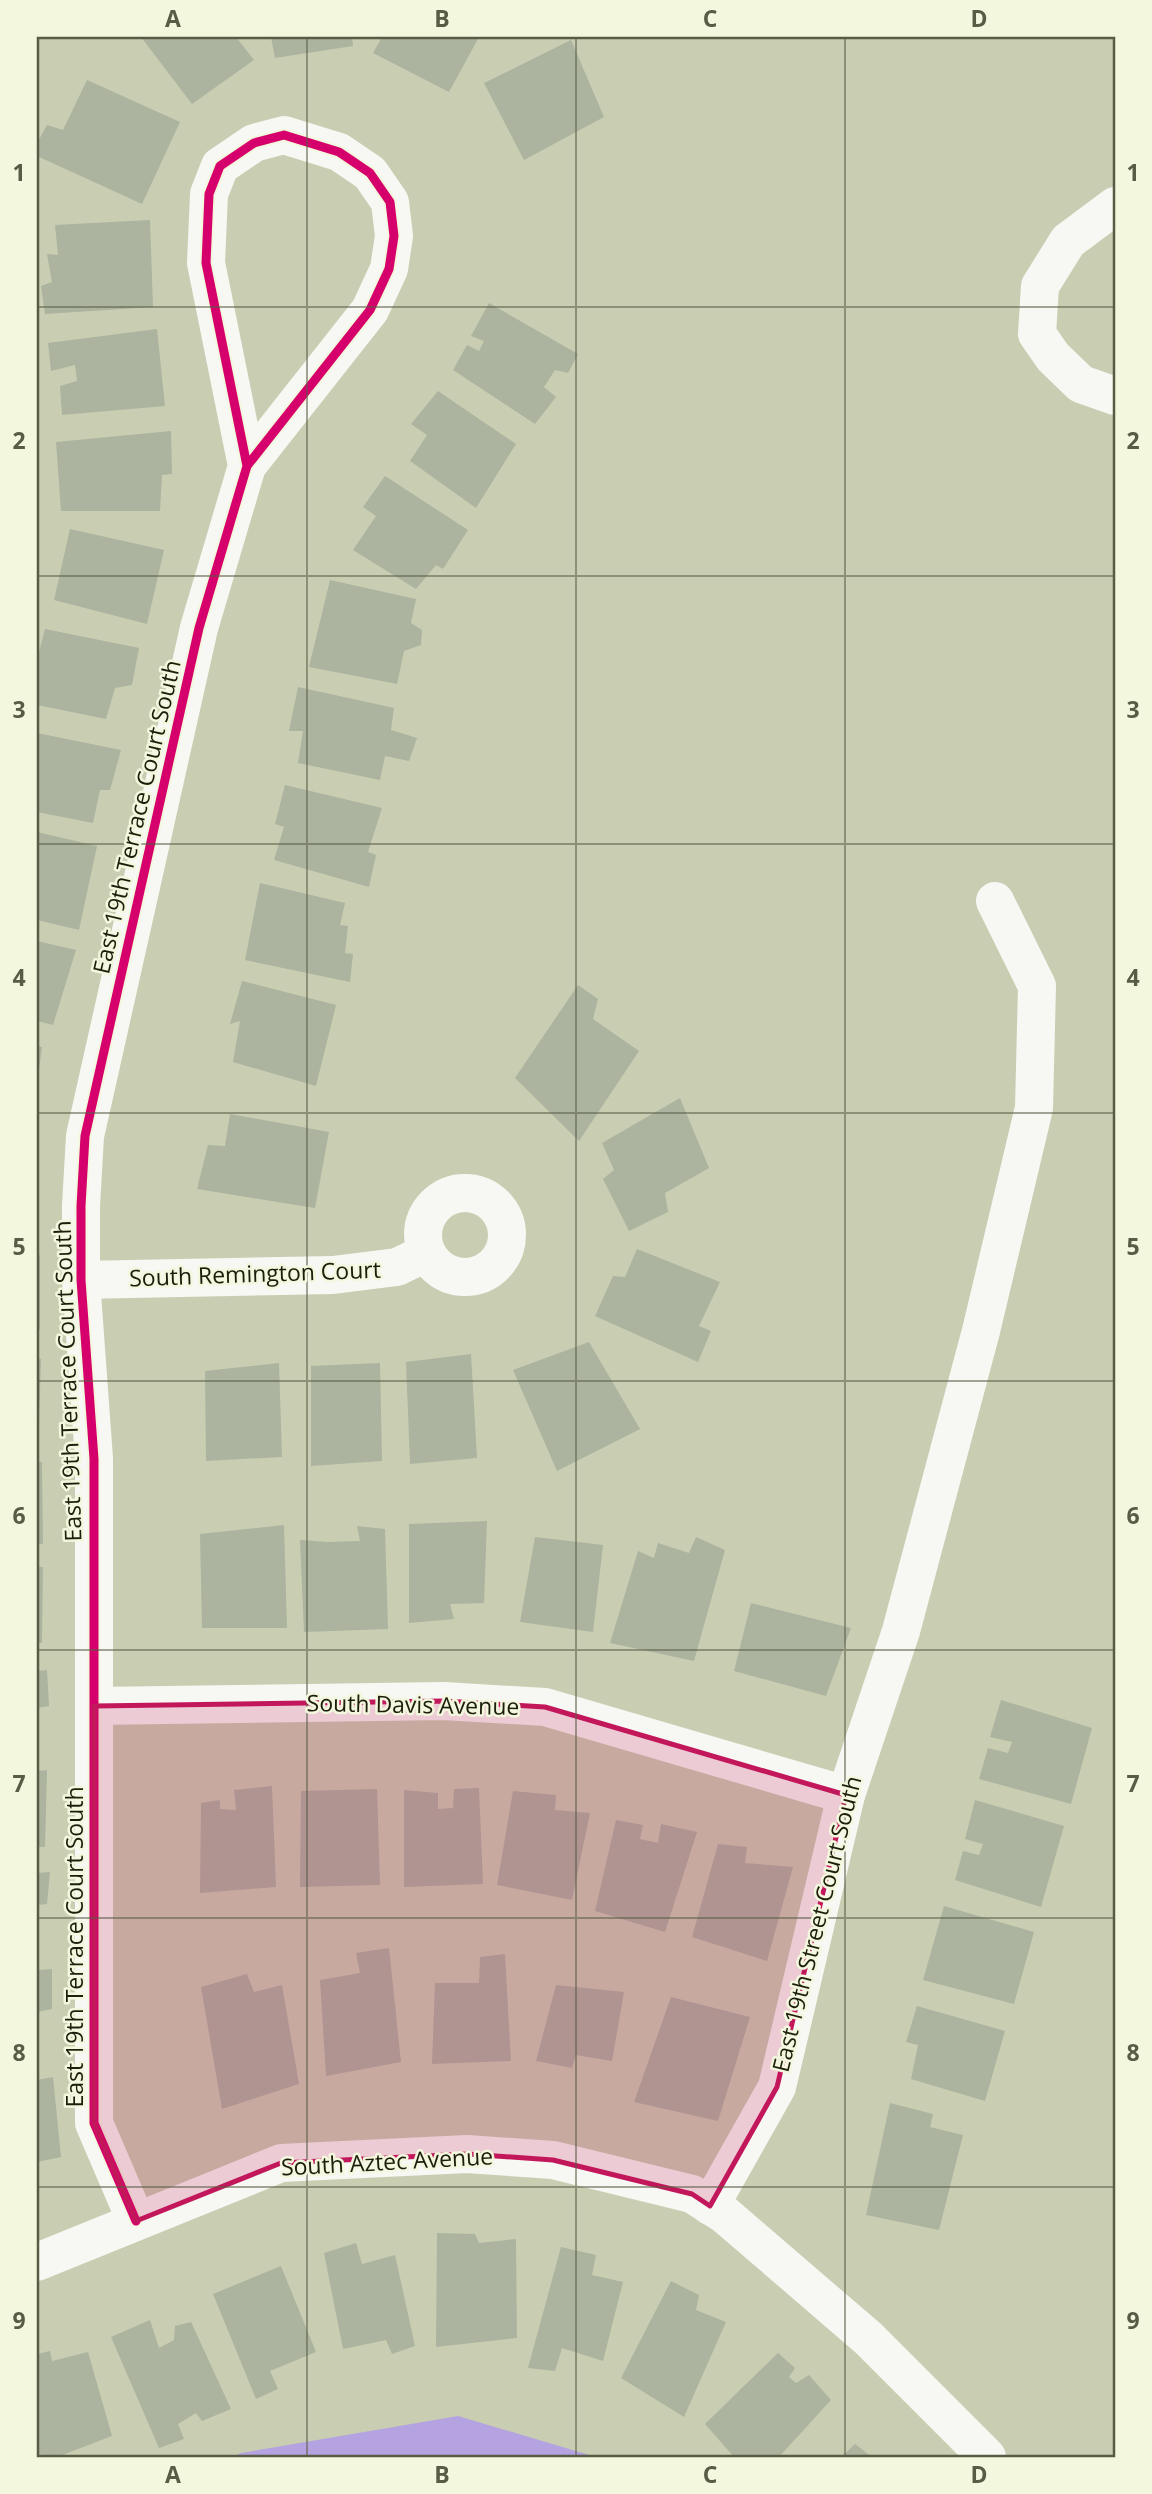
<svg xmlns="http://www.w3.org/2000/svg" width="1152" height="2494" font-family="'Open Sans',sans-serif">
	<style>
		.water { fill: #b4a3e0 }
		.building { fill: #acb39f }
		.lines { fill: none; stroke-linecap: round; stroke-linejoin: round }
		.minor { stroke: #f7f8f3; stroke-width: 38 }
		.cycleway-casing { stroke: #f3f7de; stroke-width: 13 }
		.cycleway { stroke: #d6006c; stroke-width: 9 }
		.marked { fill: #c2185b; fill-opacity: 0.2; stroke: #c2185b; stroke-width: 5; stroke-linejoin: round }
		.grid { fill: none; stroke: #595c45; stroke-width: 2; stroke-opacity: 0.55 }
		.labels { text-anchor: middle; stroke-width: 5; stroke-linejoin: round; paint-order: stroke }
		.street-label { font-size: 23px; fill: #1c1e0b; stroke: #f3f7de }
		.neatline { fill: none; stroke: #595c45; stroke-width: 2.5 }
		.grid-label { font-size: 23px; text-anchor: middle; font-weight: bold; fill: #595c45 }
	</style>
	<rect width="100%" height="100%" fill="#c9ceb2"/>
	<!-- water -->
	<polygon class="water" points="458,2416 596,2457 232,2457 241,2453"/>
	<!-- building -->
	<g class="building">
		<polygon points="141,37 236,37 254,60 192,104"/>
		<polygon points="271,37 352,37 353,46 275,58"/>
		<polygon points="382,37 479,37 449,92 373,53"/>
		<polygon points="571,40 604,117 524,160 484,83"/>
		<polygon points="87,80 180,122 142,204 37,156 37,143 47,125 63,130"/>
		<polygon points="150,220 153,307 45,314 41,286 52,282 47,254 58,255 55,225"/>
		<polygon points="489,303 578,354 568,373 555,370 544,387 556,397 535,424 453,370 467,345 479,351 484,341 471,336"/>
		<polygon points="157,329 165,406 62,415 60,386 77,381 75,365 51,371 48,343"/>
		<polygon points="438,391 516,444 476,508 410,461 427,435 411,424"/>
		<polygon points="171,431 172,474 162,475 160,511 61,511 56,442"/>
		<polygon points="385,476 468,530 443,569 436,565 416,589 353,550 376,516 363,507"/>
		<polygon points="70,529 164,550 147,624 54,600"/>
		<polygon points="330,580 416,599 411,623 422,630 421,645 404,651 397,684 309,667"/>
		<polygon points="45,629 139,648 132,685 115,688 106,719 37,705 37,660"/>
		<polygon points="298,687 394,708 391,730 417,738 409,761 385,756 380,780 298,763 303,731 289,731"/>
		<polygon points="37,733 121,750 110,790 100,790 93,823 37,812"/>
		<polygon points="285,785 382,808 368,852 376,855 369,887 274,860 284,827 275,824"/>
		<polygon points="37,832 97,846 79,930 37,920"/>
		<polygon points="260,883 345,903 340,925 348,926 345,953 353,954 350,982 245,960"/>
		<polygon points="37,941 76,950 53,1025 37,1021"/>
		<polygon points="242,981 336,1005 316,1086 233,1062 240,1021 230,1024"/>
		<polygon points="578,985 598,999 593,1019 639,1051 579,1141 515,1078"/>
		<polygon points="37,1046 42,1047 38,1076 37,1075"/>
		<polygon points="680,1098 709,1168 665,1193 668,1212 629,1231 603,1179 614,1170 602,1143"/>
		<polygon points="230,1114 329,1132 315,1208 197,1189 208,1145 225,1146"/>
		<polygon points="637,1249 720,1282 699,1326 711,1331 698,1362 595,1316 613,1276 625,1277"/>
		<polygon points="40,1255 40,1329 37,1330 37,1256"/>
		<polygon points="589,1342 640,1429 557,1471 513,1370"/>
		<polygon points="471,1354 477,1458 410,1464 406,1362"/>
		<polygon points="37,1359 41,1359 39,1422 37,1422"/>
		<polygon points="279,1363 282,1457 206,1461 205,1371"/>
		<polygon points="380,1363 382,1461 311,1466 311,1366"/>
		<polygon points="37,1462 42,1462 43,1544 37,1544"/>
		<polygon points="487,1521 484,1603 450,1604 454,1619 409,1623 409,1524"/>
		<polygon points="284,1525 287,1628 202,1628 200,1534"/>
		<polygon points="357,1526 385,1529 388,1629 304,1632 300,1540 328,1542 360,1541"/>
		<polygon points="535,1537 603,1545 593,1632 520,1622"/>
		<polygon points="696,1537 725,1550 694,1661 610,1643 638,1551 654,1558 658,1543 689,1553"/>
		<polygon points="37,1567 43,1567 42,1643 37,1643"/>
		<polygon points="751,1603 851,1628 826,1696 734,1671"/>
		<polygon points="47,1670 49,1706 37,1708 37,1671"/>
		<polygon points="1001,1700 1092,1728 1071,1804 979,1779 988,1748 1008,1753 1012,1742 990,1737"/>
		<polygon points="47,1770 45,1847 37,1847 37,1771"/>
		<polygon points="272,1786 276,1887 200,1893 201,1803 220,1800 220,1809 236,1810 234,1790"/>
		<polygon points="479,1788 483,1884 404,1887 404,1790 438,1793 438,1809 453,1808 454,1789"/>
		<polygon points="377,1789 380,1885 300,1887 301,1791"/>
		<polygon points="513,1791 556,1795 555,1810 590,1813 572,1900 497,1885"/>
		<polygon points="975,1800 1064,1826 1041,1907 955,1880 963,1851 979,1855 983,1844 965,1839"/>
		<polygon points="616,1820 643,1825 640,1839 658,1843 661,1824 697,1832 665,1932 595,1911"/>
		<polygon points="718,1844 747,1847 745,1863 793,1867 767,1961 692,1937"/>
		<polygon points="50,1872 47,1904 37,1905 37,1873"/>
		<polygon points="944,1906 1034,1932 1014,2004 923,1980"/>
		<polygon points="389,1948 401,2062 326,2076 320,1980 360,1973 356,1953"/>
		<polygon points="505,1954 511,2061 432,2064 435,1983 479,1983 480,1957"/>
		<polygon points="52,1969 52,2009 37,2012 37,1970"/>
		<polygon points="247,1974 254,1992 282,1985 299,2084 222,2109 201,1987"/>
		<polygon points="556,1985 624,1992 612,2061 576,2055 572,2068 536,2061"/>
		<polygon points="671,1997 750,2017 718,2121 634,2102"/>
		<polygon points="917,2006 1005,2031 985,2101 911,2079 918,2045 906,2042"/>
		<polygon points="53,2077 61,2157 37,2162 37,2080"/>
		<polygon points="890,2103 933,2114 930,2127 963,2135 939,2230 866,2215"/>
		<polygon points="437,2233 475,2234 479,2243 516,2239 517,2338 436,2347"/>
		<polygon points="356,2243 362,2264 395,2255 415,2346 392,2354 386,2340 343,2349 324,2253"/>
		<polygon points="561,2247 596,2255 592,2275 623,2282 603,2361 562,2348 555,2371 528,2368"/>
		<polygon points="281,2266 316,2352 270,2371 278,2389 256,2399 213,2294"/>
		<polygon points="671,2281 699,2295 696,2310 726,2322 684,2417 621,2378"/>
		<polygon points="150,2320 159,2348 174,2340 175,2326 191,2322 231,2409 202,2421 196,2413 178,2424 184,2439 159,2448 111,2337"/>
		<polygon points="50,2351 52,2361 88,2352 112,2436 57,2457 37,2454 37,2354"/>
		<polygon points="778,2353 795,2368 789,2377 796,2383 809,2375 831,2400 779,2457 734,2457 705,2424"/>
		<polygon points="855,2444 872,2457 841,2457"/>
	</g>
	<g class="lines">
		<!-- minor -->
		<g class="minor">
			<polyline points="1115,206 1068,241 1040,286 1037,334 1053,357 1081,384 1115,396"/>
			<circle cx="465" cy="1235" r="42"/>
			<polyline points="81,1280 333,1275 397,1267 426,1253"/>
			<polyline points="94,1706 444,1701 545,1707 846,1795"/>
			<polyline points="710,2206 777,2087 846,1795 901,1631 981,1331 1034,1108 1037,986 995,901"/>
			<polyline points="136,2221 94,2123 94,1459 81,1280 81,1206 85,1136 199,628 247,466 206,263 209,194 220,166 254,143 284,135 339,152 370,173 390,202 394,236 389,269 370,310 247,466"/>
			<polyline points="37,2262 281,2163 467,2154 553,2160 692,2194 725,2215 868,2338 987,2457"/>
		</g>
		<defs>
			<polyline id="cycleway" points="136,2221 94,2123 94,1459 81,1280 81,1206 85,1136 199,628 247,466 206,263 209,194 220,166 254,143 284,135 339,152 370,173 390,202 394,236 389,269 370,310 247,466"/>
		</defs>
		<!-- cycleway casing -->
		<use href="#cycleway" class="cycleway-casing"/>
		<!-- cycleway -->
		<use href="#cycleway" class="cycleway"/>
	</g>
	<!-- marked area -->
	<path class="marked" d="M 444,1701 L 545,1707 L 846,1795 L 777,2087 L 710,2206 L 692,2194 L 553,2160 L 467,2154 L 281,2163 L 136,2221 L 94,2123 L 94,1706 Z"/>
	<!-- grid -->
	<path class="grid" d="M 307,37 L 307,2457M 576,37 L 576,2457M 845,37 L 845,2457M 37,307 L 1115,307M 37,576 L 1115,576M 37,844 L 1115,844M 37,1113 L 1115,1113M 37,1381 L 1115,1381M 37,1650 L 1115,1650M 37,1918 L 1115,1918M 37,2187 L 1115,2187"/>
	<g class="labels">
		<!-- street labels -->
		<g class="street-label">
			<text transform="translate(137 817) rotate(-77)" y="8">East 19th Terrace Court South</text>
			<text transform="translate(255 1274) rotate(-2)" y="8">South Remington Court</text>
			<text transform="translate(68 1381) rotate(-92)" y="8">East 19th Terrace Court South</text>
			<text transform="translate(413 1705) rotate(1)" y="8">South Davis Avenue</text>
			<text transform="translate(817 1924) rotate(-76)" y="8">East 19th Street Court South</text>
			<text transform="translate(75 1947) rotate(-90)" y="8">East 19th Terrace Court South</text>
			<text transform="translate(387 2162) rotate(-3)" y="8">South Aztec Avenue</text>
		</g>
	</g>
	<!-- border -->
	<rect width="1152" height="2494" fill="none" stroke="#f3f7de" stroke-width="77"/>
	<rect x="38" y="38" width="1076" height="2418" class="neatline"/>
	<g class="grid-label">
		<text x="173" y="27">A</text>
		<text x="442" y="27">B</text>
		<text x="710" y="27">C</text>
		<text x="979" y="27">D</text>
		<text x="19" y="181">1</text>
		<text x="1133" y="181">1</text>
		<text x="19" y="449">2</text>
		<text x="1133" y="449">2</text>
		<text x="19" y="718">3</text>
		<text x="1133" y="718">3</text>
		<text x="19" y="986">4</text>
		<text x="1133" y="986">4</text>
		<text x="19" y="1255">5</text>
		<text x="1133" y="1255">5</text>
		<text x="19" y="1524">6</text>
		<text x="1133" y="1524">6</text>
		<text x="19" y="1792">7</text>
		<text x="1133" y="1792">7</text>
		<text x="19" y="2061">8</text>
		<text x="1133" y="2061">8</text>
		<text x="19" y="2329">9</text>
		<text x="1133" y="2329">9</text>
		<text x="173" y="2483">A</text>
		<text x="442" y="2483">B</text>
		<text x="710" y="2483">C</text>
		<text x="979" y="2483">D</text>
	</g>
</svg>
